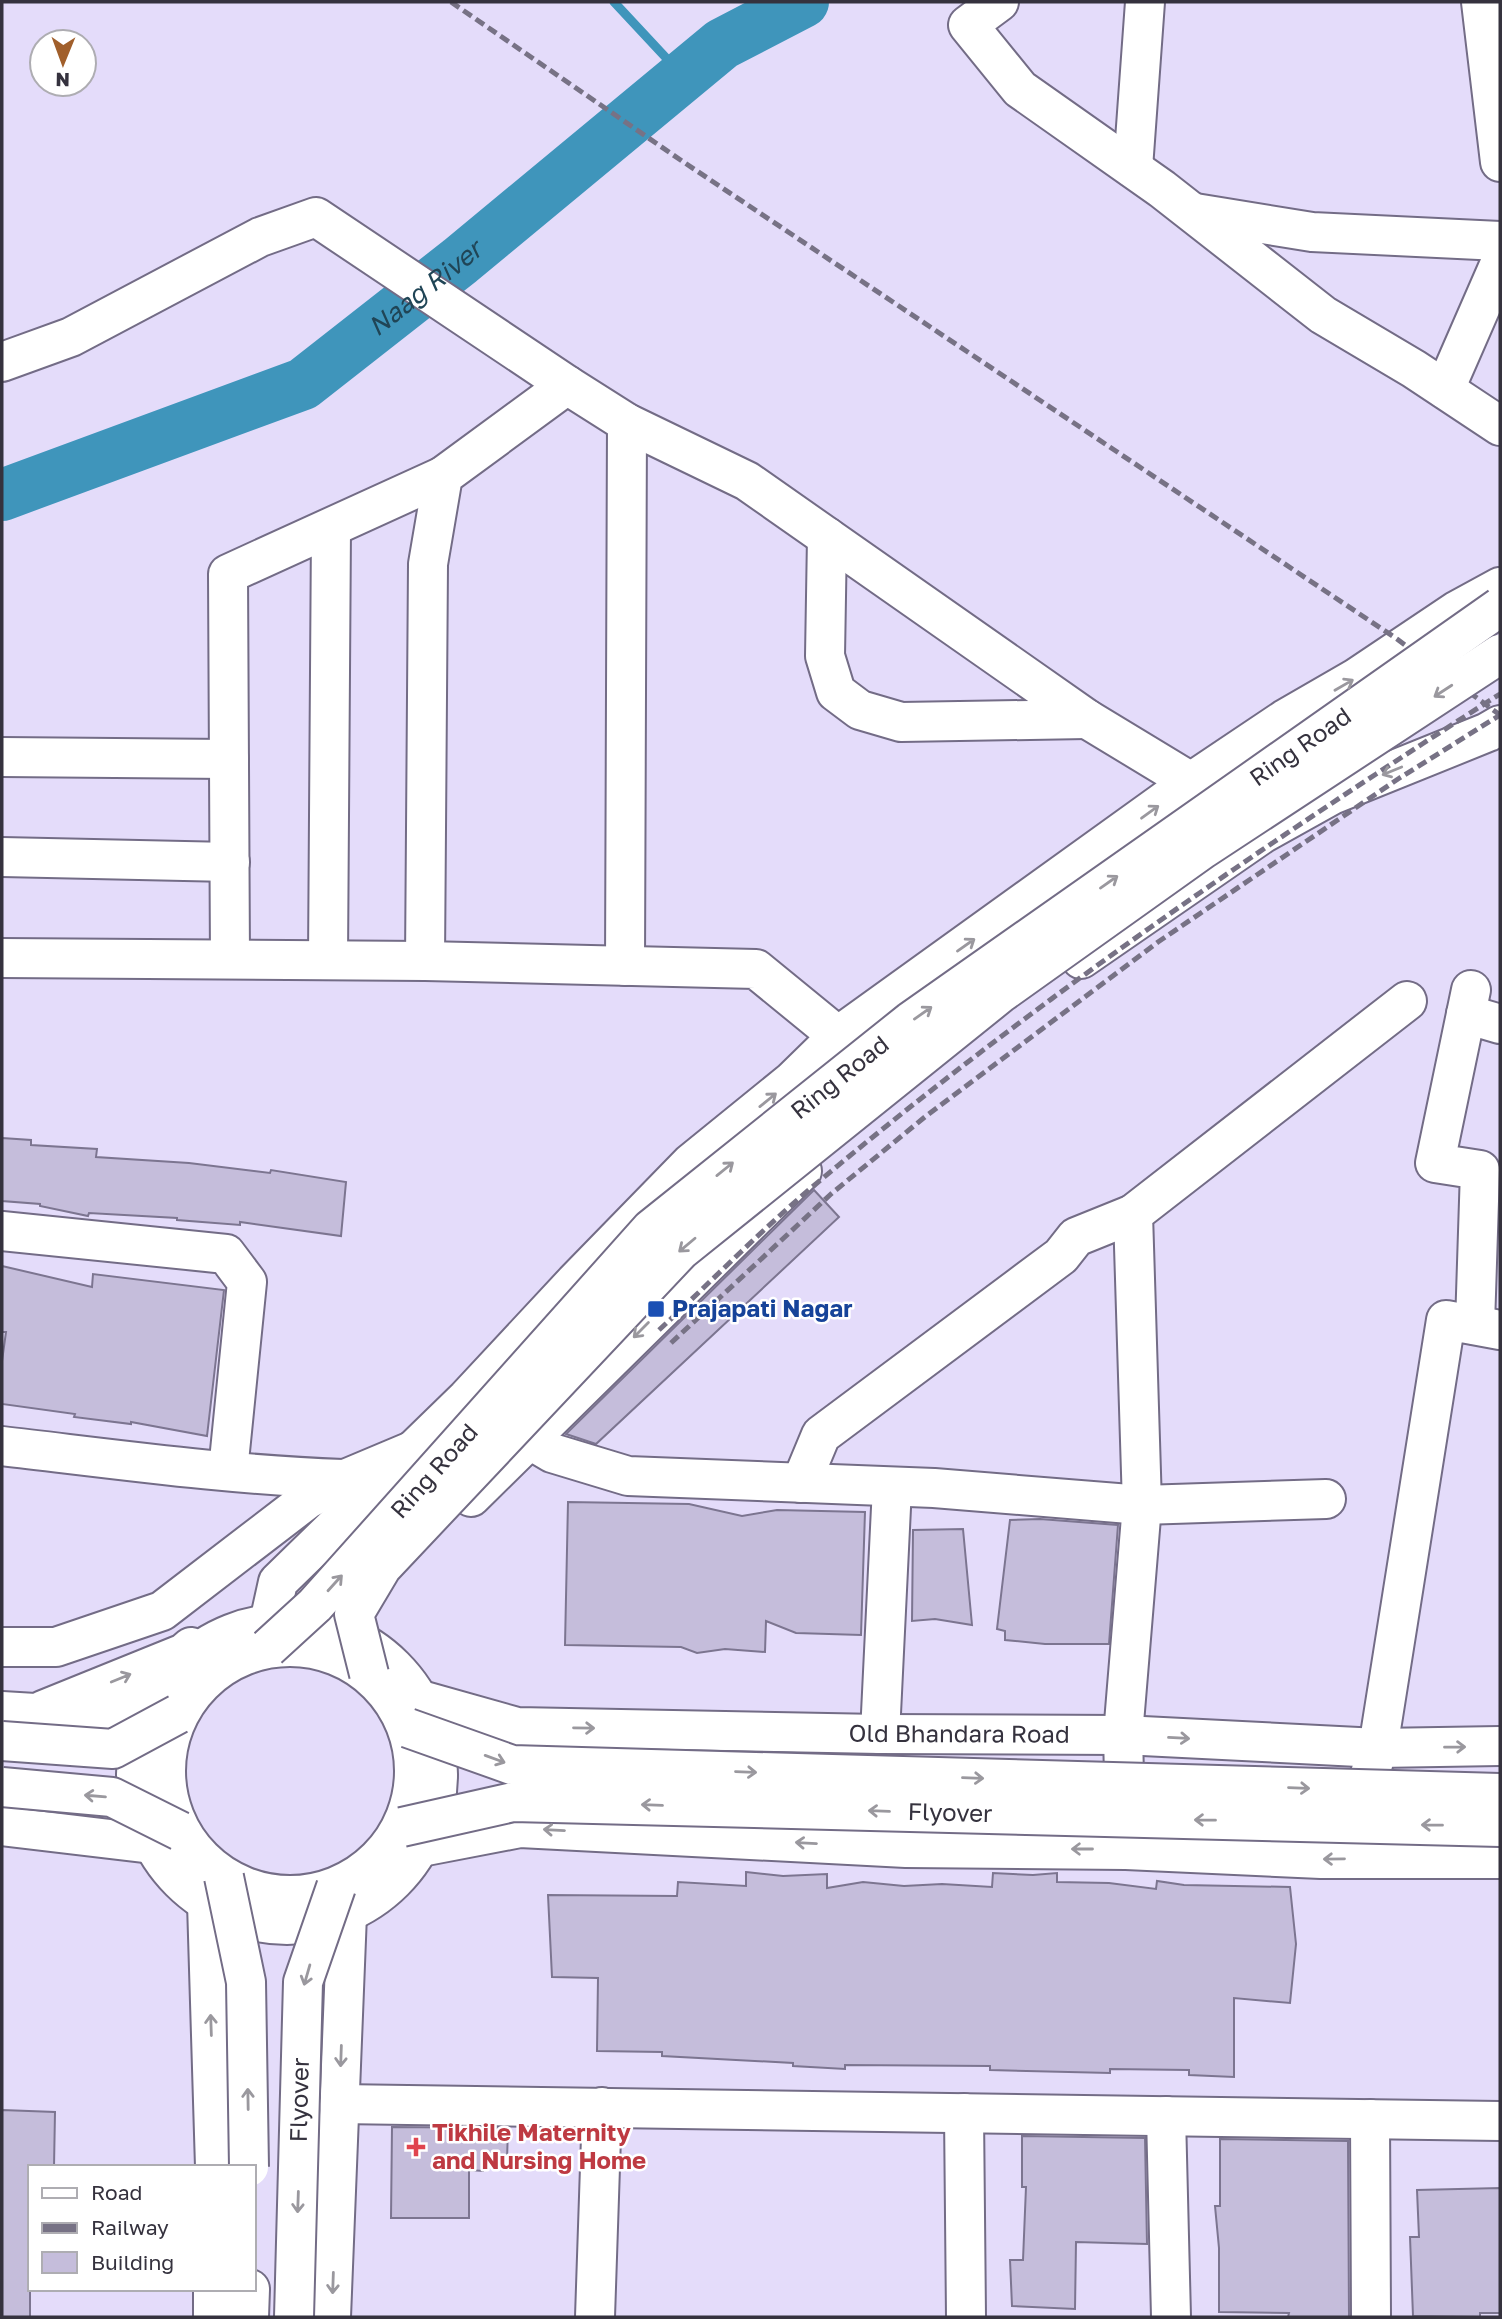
<svg xmlns="http://www.w3.org/2000/svg" width="1502" height="2319" font-family="'Golos Text',sans-serif">
	<style>
		.lines { fill: none; stroke-linecap: round; stroke-linejoin: round }
		.stream { stroke: #3f95bb; stroke-width: 9 }
		.river { stroke: #3f95bb; stroke-width: 52 }
		.building { fill: #c5bddb; stroke: #7c7590; stroke-width: 2 }
		.minor-casing { stroke: #736c86; stroke-width: 42 }
		.major-casing { stroke: #736c86; stroke-width: 42 }
		.highway-casing { stroke: #736c86; stroke-width: 42 }
		.minor { stroke: #fff; stroke-width: 38 }
		.major { stroke: #fff; stroke-width: 38 }
		.highway { stroke: #fff; stroke-width: 38 }
		.rail { stroke: #777285; stroke-width: 5; stroke-dasharray: 10 5; stroke-linecap: butt }
		.major-bridge-casing { stroke: #736c86; stroke-width: 42; stroke-linecap: butt }
		.highway-bridge-casing { stroke: #736c86; stroke-width: 42; stroke-linecap: butt }
		.major-bridge { stroke: #fff; stroke-width: 38 }
		.highway-bridge { stroke: #fff; stroke-width: 38 }
		.oneway { stroke: #9a989e }
		.transit-dot { fill: #1a4fb4; stroke: #fff; stroke-width: 2.5 }
		.health-dot { fill: #e0444e; stroke: #fff; stroke-width: 2.5 }
		.labels { text-anchor: middle; stroke-width: 5; stroke-linejoin: round; paint-order: stroke }
		.street-label { font-size: 24px; fill: #35323e; stroke: #fff }
		.transit-label { font-size: 24px; font-weight: bold; fill: #164399; stroke: #fff; text-anchor: start }
		.health-label { font-size: 24px; font-weight: bold; fill: #be3a42; stroke: #fff; text-anchor: start }
		.water-label { font-size: 26px; font-style: italic; fill: #204556; stroke: #fff }
	</style>
	<rect width="100%" height="100%" fill="#e4dcfa"/>
	<g class="lines">
		<!-- stream -->
		<polyline class="stream" points="614,2 683,76"/>
		<!-- river -->
		<path class="river" id="s1" d="M 2,495 L 303,384 L 460,261 L 722,44 L 803,2"/>
	</g>
	<!-- building -->
	<g class="building">
		<polygon points="2,1138 31,1140 31,1145 97,1149 96,1157 189,1163 270,1173 271,1170 346,1182 341,1236 240,1222 240,1225 177,1220 177,1218 89,1213 88,1216 40,1206 40,1204 2,1201"/>
		<polygon points="814,1190 839,1217 596,1444 566,1434"/>
		<polygon points="2,1266 92,1287 93,1274 224,1290 207,1436 131,1422 131,1424 74,1417 75,1414 2,1404 2,1361 6,1332 2,1332"/>
		<polygon points="568,1502 689,1504 742,1516 777,1510 865,1512 861,1635 796,1633 766,1621 765,1652 725,1649 697,1653 681,1647 565,1645"/>
		<polygon points="1040,1519 1118,1525 1109,1644 1045,1644 1005,1640 1005,1631 997,1629 1010,1520"/>
		<polygon points="963,1529 972,1625 935,1619 912,1621 913,1530"/>
		<polygon points="746,1872 783,1876 827,1874 827,1888 863,1882 904,1886 942,1884 992,1887 993,1873 1033,1875 1057,1873 1057,1882 1109,1883 1156,1889 1157,1881 1184,1885 1290,1887 1296,1944 1290,2003 1234,1998 1234,2077 1189,2075 1189,2070 1110,2069 1110,2073 990,2070 990,2066 845,2065 845,2069 793,2066 793,2063 662,2056 662,2052 597,2051 598,1978 552,1977 548,1895 677,1896 678,1882 746,1886"/>
		<polygon points="2,2110 55,2112 54,2167 30,2167 30,2317 2,2317"/>
		<polygon points="392,2127 508,2128 507,2160 483,2159 483,2171 469,2170 469,2218 391,2218"/>
		<polygon points="1022,2136 1145,2138 1147,2244 1076,2242 1075,2309 1012,2306 1010,2260 1023,2260 1026,2187 1022,2187"/>
		<polygon points="1220,2139 1348,2141 1349,2317 1288,2317 1289,2313 1219,2312 1219,2248 1215,2206 1220,2206"/>
		<polygon points="1500,2188 1500,2313 1480,2313 1480,2317 1413,2316 1410,2237 1419,2237 1417,2190"/>
	</g>
	<g class="lines">
		<defs>
			<g id="minor">
				<polyline points="999,2 968,25 1020,89 1162,189 1323,315 1414,369 1500,426"/>
				<polyline points="1481,2 1500,162"/>
				<polyline points="1133,168 1145,2"/>
				<polyline points="1195,213 1312,232 1500,241"/>
				<polyline points="2,362 71,337 260,237 316,217 567,385"/>
				<polyline points="1445,389 1500,263"/>
				<polyline points="827,537 825,656 836,692 860,710 901,722 1087,719"/>
				<polyline points="2,757 229,759"/>
				<polyline points="2,857 230,862"/>
				<polyline points="2,958 425,961 756,969 838,1036"/>
				<polyline points="230,959 228,574 443,476"/>
				<polyline points="328,960 331,528"/>
				<polyline points="425,961 428,564 443,476 567,385 627,423 747,481 1087,719 1191,782 1215,800"/>
				<polyline points="625,966 627,423"/>
				<polyline points="1471,990 1435,1163 1480,1170 1475,1325"/>
				<polyline points="1466,1014 1500,1024"/>
				<polyline points="2,1231 226,1254 247,1282 228,1471"/>
				<polyline points="530,1440 552,1453 628,1476 934,1488 1142,1505 1326,1499"/>
				<path d="M 2,1446 C 115,1459 229,1475 343,1479"/>
				<polyline points="801,1483 821,1435 1061,1256 1076,1237 1133,1214"/>
				<polyline points="2,1647 56,1647 162,1611 308,1499 345,1479 414,1450"/>
				<polyline points="880,1734 892,1487"/>
				<polyline points="1125,1816 1123,1735 1142,1505 1133,1214 1407,1001"/>
				<polyline points="1370,1822 1366,1787 1378,1748 1446,1320 1500,1330"/>
				<polyline points="339,2104 1500,2121"/>
				<polyline points="964,2113 966,2317"/>
				<polyline points="1166,2116 1171,2317"/>
				<polyline points="1370,2119 1371,2317"/>
				<polyline points="595,2317 602,2107"/>
			</g>
			<g id="major">
				<polyline points="1081,959 1262,834 1332,795 1488,732 1500,725"/>
				<polyline points="471,1497 802,1171"/>
				<circle cx="287" cy="1774" r="151"/>
				<polyline points="269,1623 278,1582 467,1398 575,1282 691,1163 792,1081 838,1036 1191,782 1285,719 1356,678 1456,611 1500,587"/>
				<path id="s2" d="M 421,1700 L 517,1727 L 880,1734 L 1123,1735 L 1378,1748 L 1500,1746"/>
				<polyline points="43,1710 184,1653 191,1647"/>
				<polyline points="421,1847 520,1828 906,1848 1126,1850 1321,1859 1500,1859"/>
			</g>
			<g id="highway">
				<circle cx="290" cy="1771" r="124"/>
				<polyline points="2,1711 35,1713 150,1707"/>
				<polyline points="2,1826 152,1844"/>
				<polyline points="207,1903 215,2167"/>
				<polyline points="213,2317 213,2289"/>
				<polyline points="249,2317 250,2289"/>
				<polyline points="331,2317 347,1914"/>
			</g>
		</defs>
		<!-- minor casing -->
		<use href="#minor" class="minor-casing"/>
		<!-- major casing -->
		<use href="#major" class="major-casing"/>
		<!-- highway casing -->
		<use href="#highway" class="highway-casing"/>
		<!-- minor -->
		<use href="#minor" class="minor"/>
		<!-- major -->
		<use href="#major" class="major"/>
		<!-- highway -->
		<use href="#highway" class="highway"/>
		<!-- rail -->
		<g class="rail">
			<polyline points="451,2 682,161 1397,639 1500,715"/>
			<path d="M 659,1330 C 713,1280 766,1225 823,1178 C 1036,1000 1266,843 1500,694"/>
			<polyline points="671,1343 831,1194 926,1116 1158,942 1398,779 1500,715"/>
		</g>
		<defs>
			<g id="major-bridge">
				<path id="s3" d="M 268,1648 L 315,1605 L 651,1229 L 911,1021 L 1500,607"/>
				<polyline points="369,1674 354,1614 382,1567 680,1251 1001,993 1203,849 1500,654"/>
			</g>
			<g id="highway-bridge">
				<polyline points="408,1728 512,1765 1500,1793"/>
				<polyline points="2,1741 113,1749 178,1714"/>
				<polyline points="2,1787 112,1797 180,1831"/>
				<path id="s4" d="M 402,1827 L 513,1802 L 1500,1827"/>
				<polyline points="224,1877 246,1982 249,2167"/>
				<path id="s5" d="M 294,2317 L 303,1982 L 336,1887"/>
			</g>
		</defs>
		<!-- major-bridge casing -->
		<use href="#major-bridge" class="major-bridge-casing"/>
		<!-- highway-bridge casing -->
		<use href="#highway-bridge" class="highway-bridge-casing"/>
		<!-- major-bridge -->
		<use href="#major-bridge" class="major-bridge"/>
		<!-- highway-bridge -->
		<use href="#highway-bridge" class="highway-bridge"/>
	</g>
	<!-- one-way arrows -->
	<defs><path id="oneway-shaft" d="M-6 0H5M1.5-3L5.5 0L1.5 3" fill="none" stroke-width="1.6" stroke-linecap="round" stroke-linejoin="round" transform="scale(1.75)"/></defs>
	<g class="oneway">
		<use href="#oneway-shaft" transform="translate(1344 685) rotate(-30)"/>
		<use href="#oneway-shaft" transform="translate(1443 691) rotate(147)"/>
		<use href="#oneway-shaft" transform="translate(1392 771) rotate(158)"/>
		<use href="#oneway-shaft" transform="translate(1150 812) rotate(-36)"/>
		<use href="#oneway-shaft" transform="translate(1109 882) rotate(-35)"/>
		<use href="#oneway-shaft" transform="translate(966 945) rotate(-35)"/>
		<use href="#oneway-shaft" transform="translate(923 1013) rotate(-35)"/>
		<use href="#oneway-shaft" transform="translate(768 1100) rotate(-39)"/>
		<use href="#oneway-shaft" transform="translate(725 1169) rotate(-39)"/>
		<use href="#oneway-shaft" transform="translate(687 1245) rotate(140)"/>
		<use href="#oneway-shaft" transform="translate(641 1330) rotate(135)"/>
		<use href="#oneway-shaft" transform="translate(335 1583) rotate(-48)"/>
		<use href="#oneway-shaft" transform="translate(121 1678) rotate(-22)"/>
		<use href="#oneway-shaft" transform="translate(584 1728) rotate(1)"/>
		<use href="#oneway-shaft" transform="translate(1179 1738) rotate(3)"/>
		<use href="#oneway-shaft" transform="translate(1455 1747) rotate(-1)"/>
		<use href="#oneway-shaft" transform="translate(495 1759) rotate(20)"/>
		<use href="#oneway-shaft" transform="translate(746 1772) rotate(2)"/>
		<use href="#oneway-shaft" transform="translate(973 1778) rotate(2)"/>
		<use href="#oneway-shaft" transform="translate(1299 1788) rotate(2)"/>
		<use href="#oneway-shaft" transform="translate(95 1796) rotate(-175)"/>
		<use href="#oneway-shaft" transform="translate(652 1805) rotate(-178)"/>
		<use href="#oneway-shaft" transform="translate(879 1811) rotate(-178)"/>
		<use href="#oneway-shaft" transform="translate(1205 1820) rotate(-179)"/>
		<use href="#oneway-shaft" transform="translate(1432 1825) rotate(-179)"/>
		<use href="#oneway-shaft" transform="translate(554 1830) rotate(-177)"/>
		<use href="#oneway-shaft" transform="translate(806 1843) rotate(-177)"/>
		<use href="#oneway-shaft" transform="translate(1082 1849) rotate(-180)"/>
		<use href="#oneway-shaft" transform="translate(1334 1859) rotate(179)"/>
		<use href="#oneway-shaft" transform="translate(307 1975) rotate(106)"/>
		<use href="#oneway-shaft" transform="translate(211 2025) rotate(-92)"/>
		<use href="#oneway-shaft" transform="translate(341 2056) rotate(92)"/>
		<use href="#oneway-shaft" transform="translate(248 2099) rotate(-91)"/>
		<use href="#oneway-shaft" transform="translate(298 2202) rotate(92)"/>
		<use href="#oneway-shaft" transform="translate(333 2283) rotate(92)"/>
	</g>
	<!-- markers -->
	<rect class="transit-dot" x="647" y="1300" width="18" height="18" rx="3.5"/>
	<path class="health-dot" d="M412.5 2136.5h7v7h7v7h-7v7h-7v-7h-7v-7h7z"/>
	<g class="labels">
		<!-- street labels -->
		<g class="street-label">
			<text dy="8" stroke="none"><textPath href="#s3" startOffset="1377">Ring Road</textPath></text>
			<text dy="8" stroke="none"><textPath href="#s3" startOffset="810">Ring Road</textPath></text>
			<text dy="8" stroke="none"><textPath href="#s3" startOffset="243">Ring Road</textPath></text>
			<text dy="8" stroke="none"><textPath href="#s2" startOffset="542">Old Bhandara Road</textPath></text>
			<text dy="8" stroke="none"><textPath href="#s4" startOffset="551">Flyover</textPath></text>
			<text dy="8" stroke="none"><textPath href="#s5" startOffset="217">Flyover</textPath></text>
		</g>
		<!-- transit labels -->
		<g class="transit-label">
			<text x="672" y="1317">Prajapati Nagar</text>
		</g>
		<!-- health labels -->
		<g class="health-label">
			<text x="432" y="2141">Tikhile Maternity<tspan x="432" dy="28">and Nursing Home</tspan></text>
		</g>
		<!-- water labels -->
		<g class="water-label">
			<text dy="9" stroke="none"><textPath href="#s1" startOffset="476">Naag River</textPath></text>
		</g>
	</g>
	<!-- border -->
	<rect width="1502" height="2319" fill="none" stroke="#35323e" stroke-width="7"/>
	<!-- legend -->
	<rect x="28" y="2165" width="228" height="126" fill="#ffffff" stroke="#aeadb2" stroke-width="2"/>
	<rect x="42" y="2188" width="35" height="10" fill="#ffffff" stroke="#aeadb2" stroke-width="2"/>
	<text x="91" y="2200" font-size="21" fill="#35323e">Road</text>
	<rect x="42" y="2223" width="35" height="10" fill="#777285" stroke="#aeadb2" stroke-width="2"/>
	<text x="91" y="2235" font-size="21" fill="#35323e">Railway</text>
	<rect x="42" y="2252" width="35" height="21" fill="#c5bddb" stroke="#aeadb2" stroke-width="2"/>
	<text x="91" y="2270" font-size="21" fill="#35323e">Building</text>
	<!-- north arrow -->
	<g transform="translate(63 63) rotate(181)"><circle r="33" fill="#ffffff" stroke="#aeadb2" stroke-width="2"/>
	<path d="M0-5L12 26L0 18L-12 26Z" fill="#a15f2b"/>
	<text y="-10" font-size="19" font-weight="bold" text-anchor="middle" fill="#35323e">N</text>
	</g>
</svg>
